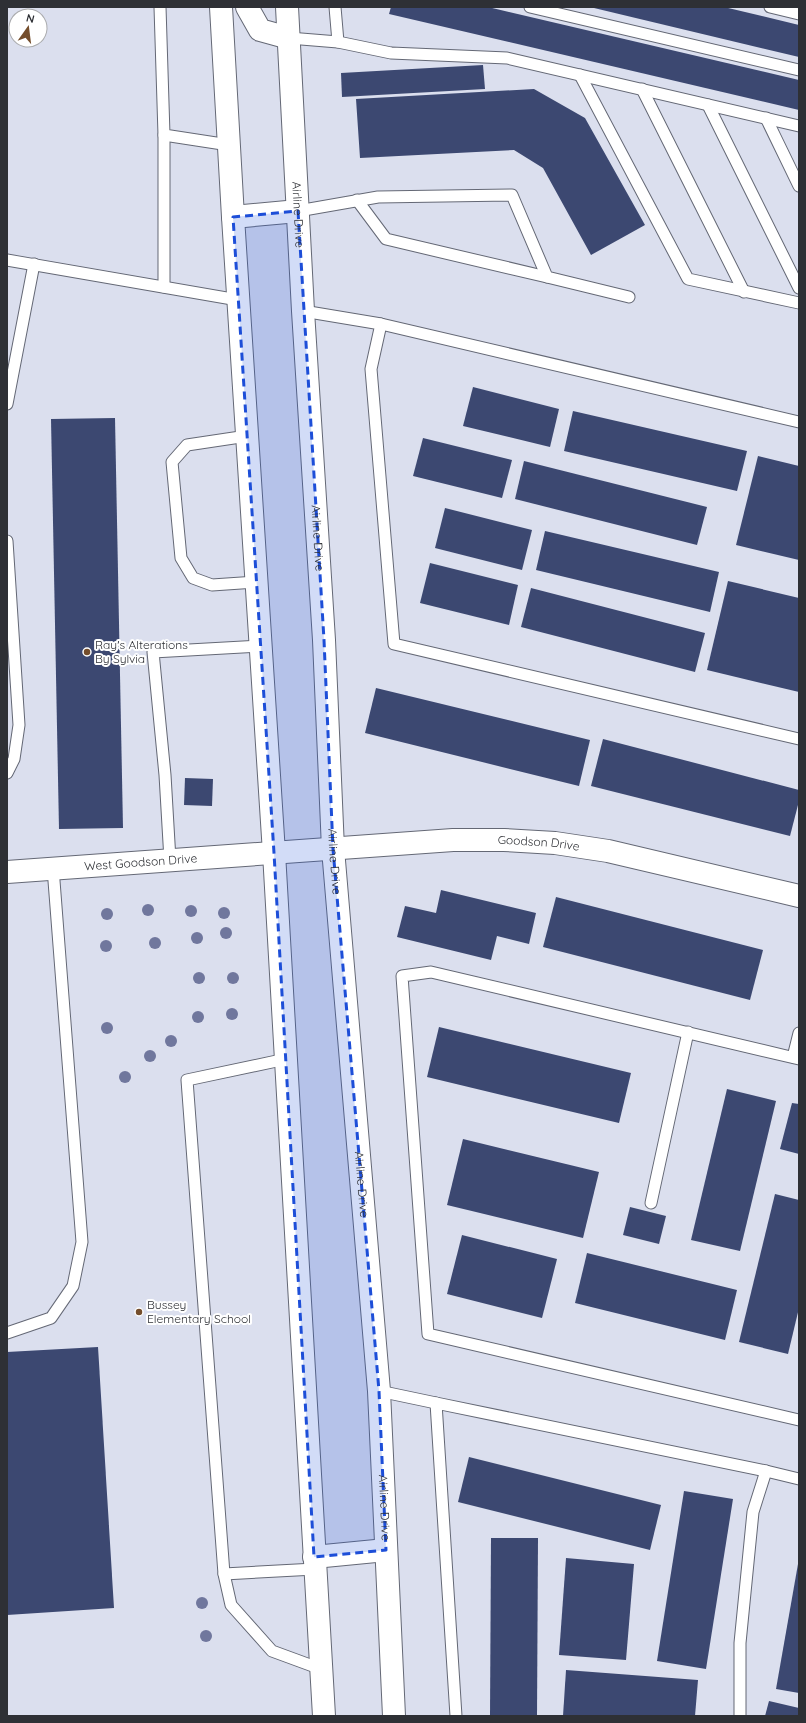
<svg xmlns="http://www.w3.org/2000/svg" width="806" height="1723" font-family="Quicksand,sans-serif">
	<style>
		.building { fill: #3c4871 }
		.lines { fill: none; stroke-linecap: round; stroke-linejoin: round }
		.service-casing { stroke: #646875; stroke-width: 13 }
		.tertiary-casing { stroke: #646875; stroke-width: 24 }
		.secondary-casing { stroke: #646875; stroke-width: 24 }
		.service { stroke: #fff; stroke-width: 11 }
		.tertiary { stroke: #fff; stroke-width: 22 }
		.secondary { stroke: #fff; stroke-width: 22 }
		.tree { fill: #70779d }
		.marked { fill: #1d4ed8; fill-opacity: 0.2; stroke: #1d4ed8; stroke-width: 3; stroke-dasharray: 8 5; stroke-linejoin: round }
		.poi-dot { fill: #744d2b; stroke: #fff; stroke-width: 1.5 }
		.labels { text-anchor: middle; stroke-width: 4; stroke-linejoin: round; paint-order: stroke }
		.street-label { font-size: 12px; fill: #2e3035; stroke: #fff }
		.poi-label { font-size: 12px; fill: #2e3035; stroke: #fff; text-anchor: start }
	</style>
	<rect width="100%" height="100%" fill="#dbdfee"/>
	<!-- building -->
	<g class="building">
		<polygon points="391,7 488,7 799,80 799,110 389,14"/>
		<polygon points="724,7 799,25 799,57 594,8"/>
		<polygon points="483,65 485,89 342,97 341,73"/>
		<polygon points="534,89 585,118 645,225 591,255 543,168 514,150 360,158 356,99"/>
		<polygon points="473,387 559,409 550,447 463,426"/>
		<polygon points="573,411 747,451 737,491 564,451"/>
		<polygon points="115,418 123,828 59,829 51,419"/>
		<polygon points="423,438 512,460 502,498 413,476"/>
		<polygon points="758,456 799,466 799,560 736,545"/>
		<polygon points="524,461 707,507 697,545 515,499"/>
		<polygon points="445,508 532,530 522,570 435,548"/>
		<polygon points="545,531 719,572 710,612 536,570"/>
		<polygon points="430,563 518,585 509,625 420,603"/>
		<polygon points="728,581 799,598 799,692 707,670"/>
		<polygon points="531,588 705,633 695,672 521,627"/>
		<polygon points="376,688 590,740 579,786 365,733"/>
		<polygon points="603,739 799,790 799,801 790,836 591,786"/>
		<polygon points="185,778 213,779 212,806 184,805"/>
		<polygon points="441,890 536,913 529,944 497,936 491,960 397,937 405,906 436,913"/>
		<polygon points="556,897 763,950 750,1000 543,947"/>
		<polygon points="439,1027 631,1073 619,1123 427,1077"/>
		<polygon points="727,1089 776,1101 740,1251 691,1240"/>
		<polygon points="792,1103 799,1104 799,1154 780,1149"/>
		<polygon points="463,1139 599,1172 583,1238 447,1205"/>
		<polygon points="775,1194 799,1200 799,1308 788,1354 739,1342"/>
		<polygon points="630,1207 666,1216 659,1244 623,1235"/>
		<polygon points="462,1235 557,1259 542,1318 447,1294"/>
		<polygon points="587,1253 737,1290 725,1340 575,1303"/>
		<polygon points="98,1347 114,1608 7,1615 7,1352"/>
		<polygon points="469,1457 661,1505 650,1550 458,1502"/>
		<polygon points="684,1491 733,1499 706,1669 657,1661"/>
		<polygon points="491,1538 538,1538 537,1716 490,1716"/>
		<polygon points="566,1558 634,1564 626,1660 559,1655"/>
		<polygon points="798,1564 799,1564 799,1693 776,1689"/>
		<polygon points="566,1670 698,1680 695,1716 563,1716"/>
		<polygon points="769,1701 799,1708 799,1716 765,1716"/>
	</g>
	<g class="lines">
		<defs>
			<g id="service">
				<polyline points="160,7 164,135 229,145"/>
				<polyline points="530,7 799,70"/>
				<polyline points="770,7 799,14"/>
				<polyline points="289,38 338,42 335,7"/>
				<polyline points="338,42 391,53 507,58 799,126"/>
				<polyline points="580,75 688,279 799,303"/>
				<polyline points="642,89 744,292"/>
				<polyline points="708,105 799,288"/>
				<polyline points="766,118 799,186"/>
				<polyline points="164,135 164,287"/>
				<polyline points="357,200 386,239 547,277"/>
				<polyline points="298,211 378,197 512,195 547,277 629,297"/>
				<polyline points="7,260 238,300"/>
				<polyline points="303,311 381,324 799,422"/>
				<polyline points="381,324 371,369 394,644 799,739"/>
				<polyline points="7,404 34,264"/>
				<polyline points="247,436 187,445 172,462 181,558 193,578 212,585 257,582"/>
				<polyline points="7,541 19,725 14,759 7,773"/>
				<polyline points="170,860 165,775 153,652 261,646"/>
				<polyline points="793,1057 799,1033"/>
				<polyline points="286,1059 187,1080 224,1574 231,1605 272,1651 321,1669"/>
				<polyline points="799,1059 431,972 402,976 428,1334 799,1420"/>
				<polyline points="651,1203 688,1032"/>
				<polyline points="7,1333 51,1318 73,1286 82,1242 53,868"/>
				<polyline points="379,1391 436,1403"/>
				<polyline points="224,1574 315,1569"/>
				<polyline points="456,1716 436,1403 766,1471 799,1479"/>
				<polyline points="740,1716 740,1643 753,1512 766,1471"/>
			</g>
			<g id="tertiary">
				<path id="s1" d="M 7,872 L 453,840 L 504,840 L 555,843 L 608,851 L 799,896"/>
			</g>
			<g id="secondary">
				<polyline points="221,7 233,217 274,853 324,1716"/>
				<polyline points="247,7 260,30 289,38"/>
				<path id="s2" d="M 287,7 L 303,311 L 324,640 L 333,849 L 379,1391 L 394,1716"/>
				<polyline points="233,217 298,211"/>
				<polyline points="314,1557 386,1550"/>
			</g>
		</defs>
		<!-- service casing -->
		<use href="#service" class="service-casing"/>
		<!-- tertiary casing -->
		<use href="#tertiary" class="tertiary-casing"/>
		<!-- secondary casing -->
		<use href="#secondary" class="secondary-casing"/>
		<!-- service -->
		<use href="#service" class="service"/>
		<!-- tertiary -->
		<use href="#tertiary" class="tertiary"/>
		<!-- secondary -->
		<use href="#secondary" class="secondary"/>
	</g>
	<!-- trees -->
	<g class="tree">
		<circle cx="148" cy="910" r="6"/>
		<circle cx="191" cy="911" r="6"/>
		<circle cx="224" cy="913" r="6"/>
		<circle cx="107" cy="914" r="6"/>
		<circle cx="226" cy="933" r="6"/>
		<circle cx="197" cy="938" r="6"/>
		<circle cx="155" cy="943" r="6"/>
		<circle cx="106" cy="946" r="6"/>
		<circle cx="199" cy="978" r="6"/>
		<circle cx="233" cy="978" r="6"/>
		<circle cx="232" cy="1014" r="6"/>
		<circle cx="198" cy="1017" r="6"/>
		<circle cx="107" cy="1028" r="6"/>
		<circle cx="171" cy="1041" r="6"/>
		<circle cx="150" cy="1056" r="6"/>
		<circle cx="125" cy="1077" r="6"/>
		<circle cx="202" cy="1603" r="6"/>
		<circle cx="206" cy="1636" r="6"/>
	</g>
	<!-- marked area -->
	<path class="marked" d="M 298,211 L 324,640 L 333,849 L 379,1391 L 386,1550 L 314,1557 L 274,853 L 233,217 Z"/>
	<!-- markers -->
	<g class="poi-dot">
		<circle cx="87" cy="652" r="4"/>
		<circle cx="139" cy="1312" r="4"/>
	</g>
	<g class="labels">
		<!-- street labels -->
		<g class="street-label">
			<text dy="4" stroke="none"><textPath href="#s2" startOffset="208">Airline Drive</textPath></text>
			<text dy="4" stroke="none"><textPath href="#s2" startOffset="532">Airline Drive</textPath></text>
			<text dy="4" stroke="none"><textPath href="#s1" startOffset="533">Goodson Drive</textPath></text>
			<text dy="4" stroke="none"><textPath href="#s1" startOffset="134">West Goodson Drive</textPath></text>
			<text dy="4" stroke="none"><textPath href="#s2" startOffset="856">Airline Drive</textPath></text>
			<text dy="4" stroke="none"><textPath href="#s2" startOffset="1180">Airline Drive</textPath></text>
			<text dy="4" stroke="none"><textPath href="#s2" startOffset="1504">Airline Drive</textPath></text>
		</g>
		<!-- poi labels -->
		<g class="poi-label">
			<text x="95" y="649">Ray's Alterations<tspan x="95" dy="14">By Sylvia</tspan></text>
			<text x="147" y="1309">Bussey<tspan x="147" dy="14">Elementary School</tspan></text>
		</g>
	</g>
	<!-- border -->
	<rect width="806" height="1723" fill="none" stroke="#2e3035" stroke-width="16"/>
	<!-- north arrow -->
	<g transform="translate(28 28) rotate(14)"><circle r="19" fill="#ffffff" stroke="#abacae"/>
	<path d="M0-3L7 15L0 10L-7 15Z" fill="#744d2b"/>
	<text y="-6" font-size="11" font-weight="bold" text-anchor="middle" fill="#2e3035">N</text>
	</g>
</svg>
